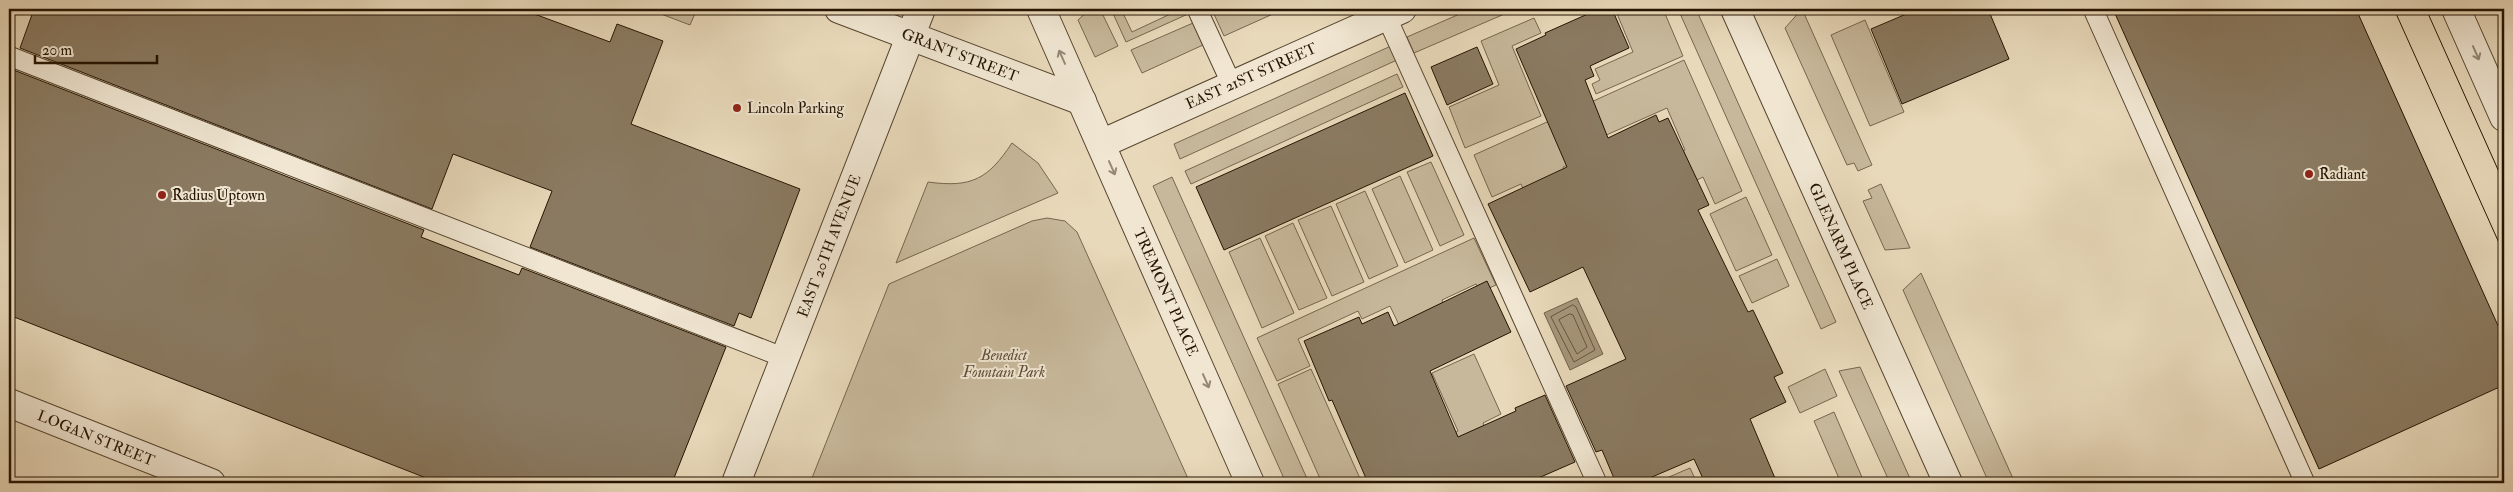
<svg xmlns="http://www.w3.org/2000/svg" width="2513" height="492" font-family="'IM FELL Double Pica',serif">
	<style>
		.green { fill: #c7b89b; stroke: #76664e }
		.water { fill: #a6967b; stroke: #72624a }
		.lines { fill: none; stroke-linecap: round; stroke-linejoin: round }
		.shore { stroke: #66553e; stroke-width: 1 }
		.building { fill: #8a7a61; stroke: #251401 }
		.service-casing { stroke: #56452f; stroke-width: 21 }
		.minor-casing { stroke: #56452f; stroke-width: 30 }
		.tertiary-casing { stroke: #56452f; stroke-width: 30 }
		.service { stroke: #f0e6d2; stroke-width: 19 }
		.minor { stroke: #f0e6d2; stroke-width: 28 }
		.tertiary { stroke: #f0e6d2; stroke-width: 28 }
		.tram { stroke: #251401; stroke-width: 1 }
		.oneway { stroke: #958874 }
		.poi-dot { fill: #8f2418; stroke: #f0e6d2; stroke-width: 2 }
		.labels { text-anchor: middle; stroke-width: 4; stroke-linejoin: round; paint-order: stroke }
		.street-label { font-size: 15px; fill: #251401; stroke: #f0e6d2 }
		.poi-label { font-size: 15px; fill: #251401; stroke: #f0e6d2; text-anchor: start }
		.park-label { font-size: 15px; font-style: italic; fill: #5e4d37; stroke: #f0e6d2 }
	</style>
	<rect width="100%" height="100%" fill="#e8d9ba"/>
	<filter id="stains"><feTurbulence type="fractalNoise" baseFrequency=".004" numOctaves="4"/><feColorMatrix values="0 0 0 0 .2 0 0 0 0 .09 0 0 0 0 .02 0 0 0 .5 -.17"/></filter>
	<radialGradient id="worn" r=".72"><stop offset=".6" stop-color="#630" stop-opacity="0"/><stop offset="1" stop-color="#630" stop-opacity=".3"/></radialGradient>
	<!-- green -->
	<g class="green">
		<polygon points="648,9 697,9 690,25"/>
		<polygon points="1090,9 1100,9 1118,46 1095,57 1078,20"/>
		<polygon points="1111,9 1121,9 1132,32 1181,9 1186,9 1188,14 1126,42"/>
		<polygon points="1225,9 1284,9 1224,36 1214,14"/>
		<polygon points="1471,9 1516,9 1414,53 1407,37"/>
		<polygon points="1615,9 1663,9 1683,56 1596,94 1592,84 1600,80 1595,69 1633,52"/>
		<polygon points="1678,9 1696,9 1836,322 1821,329"/>
		<polygon points="1802,9 1872,165 1858,171 1854,163 1847,165 1785,28"/>
		<polygon points="1534,18 1541,33 1512,46 1541,116 1465,148 1449,107 1499,85 1481,41"/>
		<polygon points="1865,20 1904,112 1870,126 1831,35"/>
		<polygon points="1193,23 1203,45 1142,73 1131,50"/>
		<polygon points="1391,46 1397,60 1180,159 1174,144"/>
		<polygon points="1684,60 1742,191 1715,204 1703,177 1689,184 1676,155 1685,150 1667,108 1575,149 1579,160 1563,167 1578,201 1536,220 1521,184 1492,197 1474,155"/>
		<polygon points="1397,74 1403,87 1191,184 1185,171"/>
		<path d="M 1012,143 L 1038,163 L 1058,193 L 896,263 L 928,182 C 972,188 988,179 1012,143 Z"/>
		<polygon points="1431,162 1464,235 1440,246 1407,172"/>
		<polygon points="1400,176 1433,250 1405,263 1372,189"/>
		<polygon points="1172,177 1309,483 1286,483 1153,186"/>
		<polygon points="1881,184 1910,248 1885,250 1863,201 1872,198 1868,190"/>
		<polygon points="1365,191 1398,266 1369,279 1336,204"/>
		<polygon points="1746,197 1772,255 1736,271 1710,214"/>
		<polygon points="1331,206 1364,282 1332,296 1298,220"/>
		<polygon points="1047,218 1065,221 1077,232 1190,483 810,483 889,284 1032,221"/>
		<polygon points="1293,223 1327,298 1299,310 1265,236"/>
		<polygon points="1260,238 1294,313 1262,328 1229,252"/>
		<polygon points="1474,238 1496,285 1480,292 1476,284 1442,300 1456,334 1399,325 1390,306 1362,319 1358,311 1298,339 1310,366 1277,381 1257,338"/>
		<polygon points="1777,259 1789,286 1752,303 1739,276"/>
		<polygon points="1921,273 2015,483 1989,483 1903,290"/>
		<polygon points="1474,354 1501,414 1483,423 1498,456 1451,435 1458,431 1432,373"/>
		<polygon points="1860,367 1912,483 1890,483 1839,371"/>
		<polygon points="1311,369 1362,483 1322,483 1278,384"/>
		<polygon points="1825,369 1837,396 1800,413 1788,387"/>
		<polygon points="1834,412 1864,482 1862,483 1841,483 1814,421"/>
		<polygon points="1690,468 1697,483 1655,483"/>
	</g>
	<!-- water -->
	<polygon class="water" points="1577,298 1603,354 1570,370 1544,313"/>
	<g class="lines">
		<!-- shore -->
		<g class="shore">
			<polygon points="1573,305 1576,307 1595,350 1574,362 1551,317"/>
			<polygon points="1570,314 1573,315 1587,347 1577,354 1559,320"/>
		</g>
	</g>
	<!-- building -->
	<g class="building">
		<polygon points="34,9 521,9 610,42 617,24 663,41 631,124 800,189 751,318 739,313 734,326 530,247 552,191 453,154 432,209 20,48"/>
		<polygon points="1599,9 1612,9 1629,48 1590,66 1594,76 1585,80 1608,138 1656,115 1659,122 1668,118 1709,205 1698,210 1748,312 1753,310 1783,373 1774,377 1786,402 1750,419 1777,483 1705,483 1694,459 1638,483 1616,483 1602,450 1596,452 1566,386 1626,359 1583,267 1530,292 1488,204 1567,167 1516,49 1546,35 1545,33"/>
		<polygon points="1918,9 1988,9 2009,59 1902,104 1871,29"/>
		<polygon points="2113,9 2356,9 2504,339 2504,385 2319,469"/>
		<polygon points="1477,47 1493,84 1447,105 1431,67"/>
		<polygon points="11,69 424,230 421,237 519,275 522,268 726,347 672,483 439,483 9,315 9,76"/>
		<polygon points="1405,93 1433,156 1224,250 1196,187"/>
		<polygon points="1487,281 1511,332 1430,371 1458,437 1516,411 1515,408 1545,395 1575,462 1527,483 1368,483 1332,400 1329,401 1304,341 1359,317 1362,324 1388,312 1394,326"/>
	</g>
	<g class="lines">
		<defs>
			<g id="service">
				<polyline points="1197,9 1232,85"/>
				<polyline points="1383,9 1597,483"/>
				<polyline points="2093,9 2305,483"/>
				<polyline points="9,56 785,358"/>
			</g>
			<g id="minor">
				<polyline points="1735,9 1948,483"/>
				<polyline points="1101,144 1402,9"/>
			</g>
			<g id="tertiary">
				<polyline points="839,9 1082,101"/>
				<polyline points="1041,9 1250,483"/>
				<polyline points="2456,9 2504,117"/>
				<polyline points="9,403 211,483"/>
				<polyline points="736,483 921,9"/>
			</g>
		</defs>
		<!-- service casing -->
		<use href="#service" class="service-casing"/>
		<!-- minor casing -->
		<use href="#minor" class="minor-casing"/>
		<!-- tertiary casing -->
		<use href="#tertiary" class="tertiary-casing"/>
		<!-- service -->
		<use href="#service" class="service"/>
		<!-- minor -->
		<use href="#minor" class="minor"/>
		<!-- tertiary -->
		<use href="#tertiary" class="tertiary"/>
		<!-- tram -->
		<g class="tram">
			<polyline points="2394,9 2504,254"/>
			<polyline points="2426,9 2504,183"/>
		</g>
	</g>
	<!-- one-way arrows -->
	<defs><path id="oneway-shaft" d="M-6 0H5M1.5-3L5.5 0L1.5 3" fill="none" stroke-width="1.6" stroke-linecap="round" stroke-linejoin="round" transform="scale(1.25)"/></defs>
	<g class="oneway">
		<use href="#oneway-shaft" transform="translate(2476 53) rotate(66)"/>
		<use href="#oneway-shaft" transform="translate(1062 57) rotate(-114)"/>
		<use href="#oneway-shaft" transform="translate(1112 168) rotate(66)"/>
		<use href="#oneway-shaft" transform="translate(1206 381) rotate(66)"/>
	</g>
	<!-- markers -->
	<g class="poi-dot">
		<circle cx="737" cy="108" r="5"/>
		<circle cx="2309" cy="174" r="5"/>
		<circle cx="162" cy="195" r="5"/>
	</g>
	<g class="labels">
		<!-- street labels -->
		<g class="street-label">
			<text transform="translate(960 55) rotate(21)" y="5">GRANT STREET</text>
			<text transform="translate(1251 76) rotate(-24)" y="5">EAST 21ST STREET</text>
			<text transform="translate(829 246) rotate(-69)" y="5">EAST 20TH AVENUE</text>
			<text transform="translate(1841 246) rotate(66)" y="5">GLENARM PLACE</text>
			<text transform="translate(1166 292) rotate(66)" y="5">TREMONT PLACE</text>
			<text transform="translate(96 438) rotate(22)" y="5">LOGAN STREET</text>
		</g>
		<!-- poi labels -->
		<g class="poi-label">
			<text x="747" y="113">Lincoln Parking</text>
			<text x="2319" y="179">Radiant</text>
			<text x="172" y="200">Radius Uptown</text>
		</g>
		<!-- park labels -->
		<g class="park-label">
			<text x="1004" y="360">Benedict<tspan x="1004" dy="17">Fountain Park</tspan></text>
		</g>
	</g>
	<!-- margin -->
	<rect width="2513" height="492" fill="none" stroke="#e8d9ba" stroke-width="30"/>
	<rect x="10" y="10" width="2493" height="472" fill="none" stroke="#251401" stroke-width="2.5"/>
	<rect x="15" y="15" width="2483" height="462" fill="none" stroke="#251401"/>
	<!-- scale -->
	<path d="M35 55v8h122v-8" fill="none" stroke="#251401" stroke-width="2.5"/>
	<text x="42" y="55" font-size="15" fill="#251401" stroke="#f0e6d2" stroke-width="4" paint-order="stroke">20 m</text>
	<rect width="100%" height="100%" filter="url(#stains)"/>
	<rect width="100%" height="100%" fill="url(#worn)"/>
</svg>
